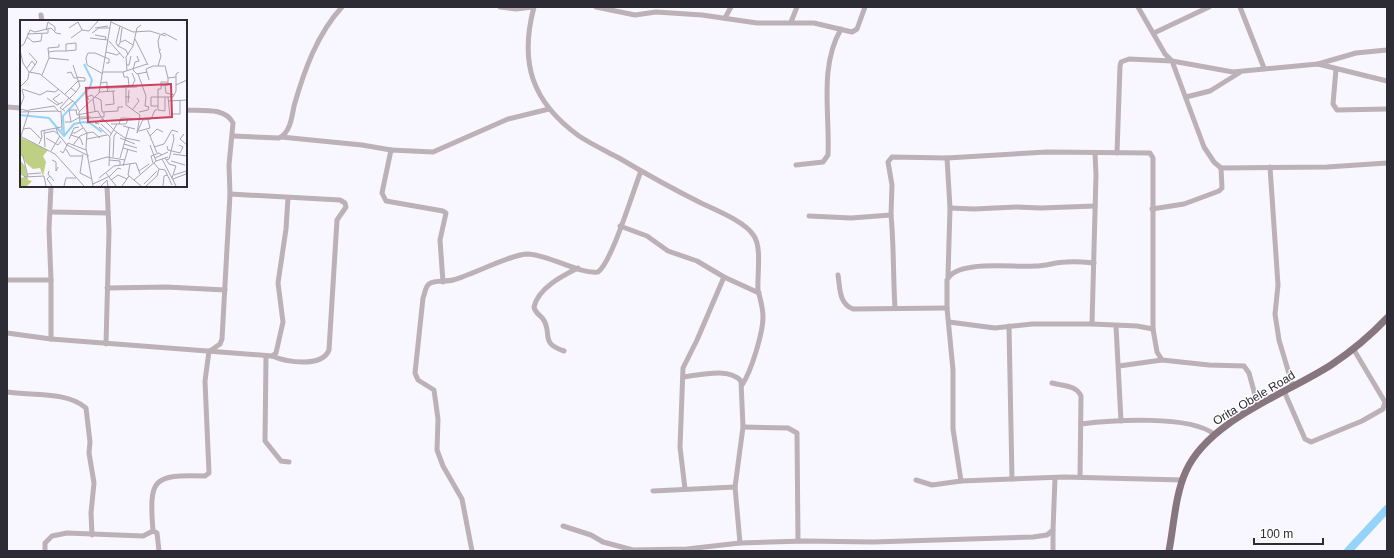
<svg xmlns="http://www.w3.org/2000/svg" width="1394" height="558" font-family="Arial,sans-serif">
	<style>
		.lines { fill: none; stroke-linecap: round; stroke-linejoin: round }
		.river { stroke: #93d3fc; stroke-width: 8 }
		.minor { stroke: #bbb1b6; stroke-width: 5 }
		.major { stroke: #88767f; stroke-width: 7 }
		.labels { text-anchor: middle; stroke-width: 3; stroke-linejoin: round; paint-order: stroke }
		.street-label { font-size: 12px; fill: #2d2b33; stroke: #fff }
		.inset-river { fill: none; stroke: #93d3fc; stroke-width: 2 }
		.inset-road { fill: none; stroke: #a7a5ad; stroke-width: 1 }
		.view { fill: #cf405f; fill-opacity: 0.15; stroke: #cf405f; stroke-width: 2 }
		.inset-edge { fill: none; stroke: #2d2b33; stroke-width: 2 }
	</style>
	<rect width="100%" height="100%" fill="#f8f6ff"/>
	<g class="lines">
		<!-- river -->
		<polyline class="river" points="1348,551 1387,509"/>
		<!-- minor -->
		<g class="minor">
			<polyline points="500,7 516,9 533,7"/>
			<path d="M 534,7 C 519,63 532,102 579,136 C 591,144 606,151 619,158 C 646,174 673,189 701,203 C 716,210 746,222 754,236 C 762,248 757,275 758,290 C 760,299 763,307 763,317 C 763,333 751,372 742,385"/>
			<polyline points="596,7 635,15 656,12 702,15 757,23 814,23 852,32 857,29 865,7"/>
			<polyline points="1138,7 1165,54 1172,61 1233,72 1318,64 1387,81"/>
			<polyline points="1240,7 1264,68"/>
			<polyline points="41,15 42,21"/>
			<polyline points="725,18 731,7"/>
			<polyline points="791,22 797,7"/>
			<polyline points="1154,33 1209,7"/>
			<polyline points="1318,64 1356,53 1387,50"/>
			<polyline points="1336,69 1333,104 1337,110 1387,109"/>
			<polyline points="1186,97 1210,91 1239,73"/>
			<polyline points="7,107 21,108"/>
			<path d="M 186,110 C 202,111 225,107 233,123 L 229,165 L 230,194 L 222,339 L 220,344 L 210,351"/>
			<path d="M 233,136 L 279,138 C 290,133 292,117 294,106 C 304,71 317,34 342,7"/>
			<polyline points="281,137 362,145 391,150"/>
			<polyline points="1117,153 1120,66 1121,62 1129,59 1172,61 1204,147 1214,162 1221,168 1327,167 1387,163"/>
			<polyline points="947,158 950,208 948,276"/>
			<path d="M 796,165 L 823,162 L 828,155 C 830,113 819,67 841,29"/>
			<polyline points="1270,167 1278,285 1275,314 1279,340 1293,387"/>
			<polyline points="950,208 974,209 1016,207 1041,208 1095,206"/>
			<polyline points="1152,209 1184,204 1219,191 1222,188 1221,168"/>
			<polyline points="51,212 108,213"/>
			<path d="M 891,215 C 894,246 893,277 895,308"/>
			<polyline points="809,216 851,218 891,215 892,185 888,162 892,157 947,158 1047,152 1150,153 1153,158 1153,329 1157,352 1162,360 1209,365 1244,366 1249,373 1258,406"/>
			<polyline points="620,226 647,236 668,251 697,261 724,277 759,293"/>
			<path d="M 838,275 C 840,288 839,304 853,309 L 947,308"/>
			<polyline points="7,280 51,280"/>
			<polyline points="443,282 440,240 446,213 443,211 386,201 382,193 391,150 433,152 508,119 549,109"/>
			<polyline points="107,288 166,287 225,290"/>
			<polyline points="949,322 995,328 1032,324 1092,324 1137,326 1153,329"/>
			<polyline points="1092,324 1096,175 1095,153"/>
			<polyline points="1009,326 1012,479"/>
			<polyline points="1116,326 1121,421"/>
			<path d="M 7,333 L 51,339 L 272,356 C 286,362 322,368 329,350 L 337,220 L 346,207 L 345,203 L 340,200 L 230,194"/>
			<polyline points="51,339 51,280 49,229 51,186"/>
			<polyline points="106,344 109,231 107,186"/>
			<path d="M 564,351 C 539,343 553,333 543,319 C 540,315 535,313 534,307 C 538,288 562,276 578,268"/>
			<polyline points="266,356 265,441 281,461 289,462"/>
			<polyline points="272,356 276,353 283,322 278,283 286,229 288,198"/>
			<polyline points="1119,366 1162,360"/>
			<path d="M 683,377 C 700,375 729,367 741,381 L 743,427 L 735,487 L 740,543"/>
			<path d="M 1052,383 C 1063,386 1076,385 1081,396 L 1080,477"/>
			<polyline points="1284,391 1305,439 1311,442 1362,421 1383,409 1385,402 1354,350"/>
			<path d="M 7,392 C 31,396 67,391 86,408 L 90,442 L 89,453 L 94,483 L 91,513 L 92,535"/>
			<path d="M 1081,424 C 1113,420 1189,415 1214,434"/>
			<polyline points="743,427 788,428 797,433 798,541"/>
			<polyline points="916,480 932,485 961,481 1064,477 1183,480"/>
			<path d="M 961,481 L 953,429 L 953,370 L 947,308 L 947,280 C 956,259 1015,268 1035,266 C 1046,266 1056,262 1066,262 C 1075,261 1085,262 1094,263"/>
			<polyline points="685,489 680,447 683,368 697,340 724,277"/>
			<polyline points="653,491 735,487"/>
			<polyline points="563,526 591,535 603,542 633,550 687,549 740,543 805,541 873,542 1033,537 1047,535 1053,530 1055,478"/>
			<polyline points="45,551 45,543 52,536 67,533 143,536 153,531"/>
			<path d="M 159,551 L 157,533 L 153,531 C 149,479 152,474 205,476 L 209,473 L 205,381 L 209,351"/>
			<path d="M 472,551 L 462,499 L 443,466 L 437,450 L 438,419 L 434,390 L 418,380 L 415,373 L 423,298 C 425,294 425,287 429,284 C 435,280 446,282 453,280 C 472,275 511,254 528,254 C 550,255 578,274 598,272 C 612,262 633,191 641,171"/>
			<polyline points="1053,551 1053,530"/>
		</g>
		<!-- major -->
		<path class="major" d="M 1169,551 C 1174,525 1175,495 1186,471 C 1209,420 1286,394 1331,365 C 1352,351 1370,336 1387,318"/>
	</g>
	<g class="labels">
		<!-- street labels -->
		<g class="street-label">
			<text transform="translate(1254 398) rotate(-31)" y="4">Orita Obele Road</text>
		</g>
	</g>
	<!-- overview -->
	<g transform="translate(20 20)">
		<rect width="167" height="167" fill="#f8f6ff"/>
		<path d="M 0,117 L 28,130 L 23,136 L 26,142 L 23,156 L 20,148 L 13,149 L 6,143 L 1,134 ZM 0,140 L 5,146 L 8,160 L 12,161 L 7,166 L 0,166 L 0,158 L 5,157 L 0,152 Z" fill="#bfcf83"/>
		<path class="inset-river" d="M 0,95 L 29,98 L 44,116 L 54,104 L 63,102 L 70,103 L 82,112M 44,116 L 43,96 L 70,67 L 72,60 L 64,44"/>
		<path class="inset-road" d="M 91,2 L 113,12 L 130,11 L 146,16M 49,8 L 58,2 L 62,10M 75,8 L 88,6M 26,10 L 28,2 L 35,7 L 35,11M 72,13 L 79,8 L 90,8M 7,14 L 28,13 L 28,9M 75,15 L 86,17 L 85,20M 140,15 L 138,21 L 139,29 L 141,30M 141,15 L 144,13 L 157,20M 7,17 L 13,22 L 21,21 L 22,14M 51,18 L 62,10 L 69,11 L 78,1M 70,18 L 88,20M 115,19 L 128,45M 89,21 L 104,38M 101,22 L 105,20 L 113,25M 96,23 L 98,26 L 100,23 L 102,8M 96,23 L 100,6M 98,26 L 106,30 L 108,35M 0,27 L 4,24 L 10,10 L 15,12 L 31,8 L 36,13 L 41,14M 0,30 L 3,43 L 9,52 L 20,54 L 55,83 L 59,91M 29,32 L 35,31 L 46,31 L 56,30 L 56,23 L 46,24 L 46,31M 86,32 L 97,35 L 100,33M 9,33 L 17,42 L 10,52M 29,38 L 49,40M 53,45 L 60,66 L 56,72M 106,45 L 109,45 L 111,36M 138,46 L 141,36 L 139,30M 7,48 L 12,41 L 15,45M 113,50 L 115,42 L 119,41 L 117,36M 113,50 L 117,54 L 127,52M 107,51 L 106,37 L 113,26 L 117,8 L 121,5M 83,52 L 103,52 L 127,44M 103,52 L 104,57 L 108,57 L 109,66M 47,53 L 51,52 L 54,58 L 57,58M 112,53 L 115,60 L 112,66M 83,54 L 67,45 L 66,38 L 68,33 L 75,33 L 89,39 L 89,43 L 86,43M 118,54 L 126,76 L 125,86 L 129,87 L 128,90 L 119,92M 22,55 L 29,38 L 28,28 L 39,27 L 39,24M 57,57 L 65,58 L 65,61 L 58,61M 129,60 L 126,49 L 133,46 L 145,46 L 148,58M 81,63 L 87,62 L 87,69M 145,65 L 146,73 L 154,75M 156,65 L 167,60M 141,66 L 148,65 L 148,58 L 156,57M 106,67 L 106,77 L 110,77M 2,69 L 20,75 L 27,71 L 35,72 L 39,69M 79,72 L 95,71M 87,72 L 88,68 L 117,67M 45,74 L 58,61M 0,75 L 0,67 L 8,59 L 9,52M 106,76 L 106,85 L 120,95 L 117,113M 75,77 L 81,80 L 82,92 L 98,91 L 98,87 L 103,87M 148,77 L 150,97M 27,78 L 37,85 L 43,82M 50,78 L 56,72 L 51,68M 73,79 L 75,91M 69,80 L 67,77 L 72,75 L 74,78M 148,81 L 167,80M 108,83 L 109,70M 39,84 L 33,79 L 40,74M 85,85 L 94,84 L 93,71M 138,86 L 131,86 L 131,77 L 153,77 L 156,71 L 156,54 L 159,52M 0,87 L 4,77 L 2,70M 0,89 L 9,91 L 1,116M 43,89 L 53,81M 113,89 L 119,81 L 117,78M 9,90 L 34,86 L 39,92 L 41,91M 56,90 L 57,95 L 78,91 L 81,97 L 84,97 L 84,92M 138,90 L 138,69 L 141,69 L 141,62 L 148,62M 138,90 L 145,91 L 145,77M 41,91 L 42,111M 45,91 L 40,88 L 49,78M 0,92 L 38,91M 153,94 L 160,94 L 160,80M 60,99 L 81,97 L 95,111M 123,100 L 131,99 L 135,90 L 137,90M 45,102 L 51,102 L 49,90 L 57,90M 51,102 L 60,97 L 71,97M 79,104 L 75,103 L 83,99M 81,104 L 92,114M 91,104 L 106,104 L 108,99M 99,104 L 101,98 L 123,99 L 117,113M 103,106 L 115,109M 79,107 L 90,117 L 89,146M 36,108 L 38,114 L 47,125 L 69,136M 3,109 L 10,108 L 21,119M 24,110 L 25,127M 127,110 L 130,116 L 137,109 L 143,112M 95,111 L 105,118 L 120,121M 119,111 L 130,108 L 128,100M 25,113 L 34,111 L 38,114M 52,113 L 55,113 L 63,108M 164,114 L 160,119 L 167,125M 51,115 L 60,118 L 63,125M 0,116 L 35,134 L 64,166M 90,116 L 97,104M 130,116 L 137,133M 26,118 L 38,125 L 41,121M 100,118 L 115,124M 49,119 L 54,108 L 59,107M 67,119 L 87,115M 19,124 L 22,117 L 21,111 L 41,107M 104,124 L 117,128M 53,125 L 60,116 L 67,113 L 73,112 L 80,118M 130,125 L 136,141M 147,126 L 148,130 L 160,133 L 163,127 L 159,125M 134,127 L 144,124 L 152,110 L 158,112M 103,128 L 117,132M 46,129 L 50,136 L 62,136M 31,131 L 40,116M 40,131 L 43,133 L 48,123 L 66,130M 0,134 L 3,136 L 8,157M 63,134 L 60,153 L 72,159M 153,134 L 167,136M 93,137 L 94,116 L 97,112M 100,138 L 109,107M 135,138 L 148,132M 145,138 L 149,144 L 156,146 L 152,158 L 156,166M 142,139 L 152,158M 32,140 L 36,142 L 36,151 L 38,147M 89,140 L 100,141 L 100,145M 146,140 L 149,139 L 154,119 L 153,114M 151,141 L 165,145M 70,142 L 87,137 L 105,140M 133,143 L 131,136 L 139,133 L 142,135M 134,143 L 139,149 L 145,150 L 152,165M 110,144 L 108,155 L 121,166M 103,146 L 108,129M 29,151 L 28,154 L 34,161M 119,151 L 129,144M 0,153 L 5,157 L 24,156 L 26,166M 86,153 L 96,166M 8,154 L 21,153M 154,155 L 166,151M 30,156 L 27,159 L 32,166M 79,158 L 94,146 L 116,143 L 120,154M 153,159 L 166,154 L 167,149M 91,160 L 98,155 L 107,159M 114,160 L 136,141 L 148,137M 73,164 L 90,156 L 98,148 L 101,149M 124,164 L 137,151M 44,166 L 46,158 L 56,158M 73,166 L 66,128 L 67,113 L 60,103 L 59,92 L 79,73 L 91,1M 81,166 L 87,160 L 88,166M 102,166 L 109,156M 126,166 L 137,156 L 139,149M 143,166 L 144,156 L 147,155"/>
		<path class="view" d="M 151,64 L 152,97 L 68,102 L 66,68 Z"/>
		<rect width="167" height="167" class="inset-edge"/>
	</g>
	<!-- border -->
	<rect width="1394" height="558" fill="none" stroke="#2d2b33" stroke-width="16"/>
	<!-- scale -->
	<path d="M1254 538v6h69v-6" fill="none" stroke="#2d2b33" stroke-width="2"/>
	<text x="1260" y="538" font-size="12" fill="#2d2b33" stroke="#ffffff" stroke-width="3" paint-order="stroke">100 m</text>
</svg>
